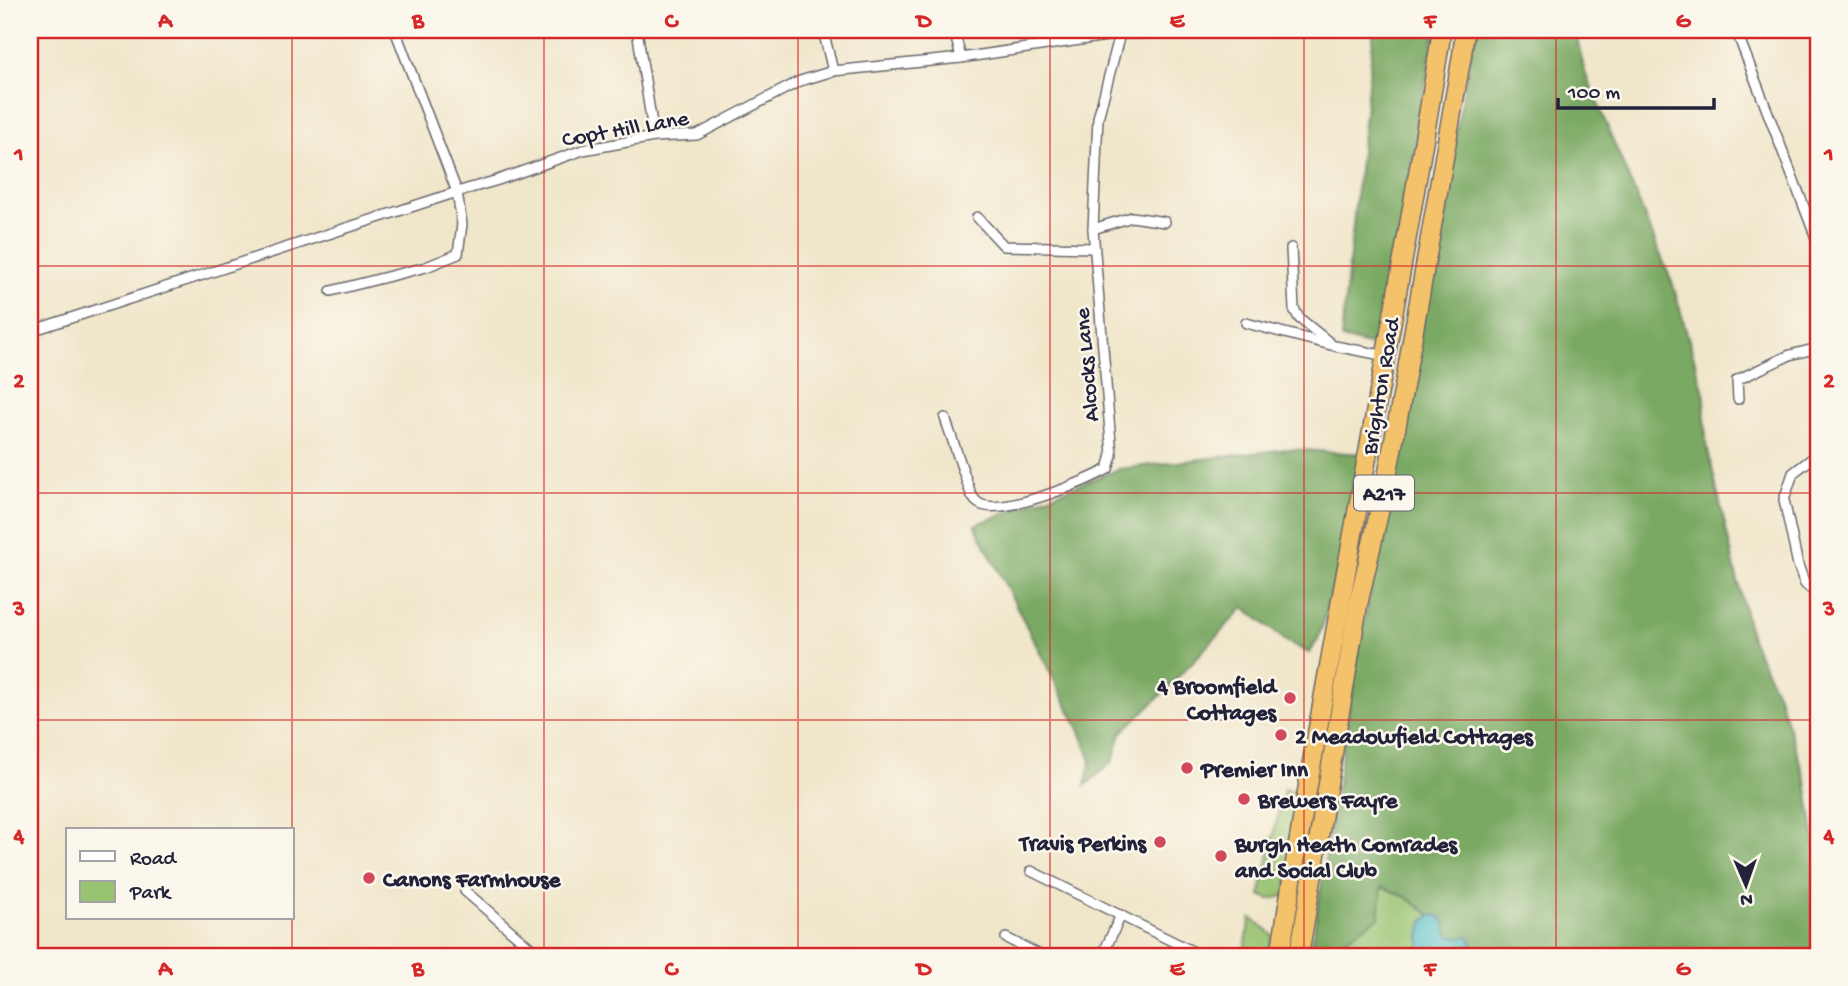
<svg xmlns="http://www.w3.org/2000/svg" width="1848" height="986" font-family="'Gochi Hand',sans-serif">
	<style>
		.green { fill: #98c371; stroke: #5d7256; stroke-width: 2 }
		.forest { fill: #7aa963; stroke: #4e664f; stroke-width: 2 }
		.water { fill: #4ebcc7; stroke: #386f81; stroke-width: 2 }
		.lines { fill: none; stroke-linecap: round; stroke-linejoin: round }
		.street-casing { stroke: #6a676d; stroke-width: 12 }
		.highway-casing { stroke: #6a676d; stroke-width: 21 }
		.street { stroke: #fff; stroke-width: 9 }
		.highway { stroke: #f3c26a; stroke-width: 18 }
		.grid { fill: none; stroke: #d62828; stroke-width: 2; stroke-opacity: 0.55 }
		.poi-dot { fill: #d1495b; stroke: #fbf7ec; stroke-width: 2.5 }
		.labels { text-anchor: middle; stroke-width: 5; stroke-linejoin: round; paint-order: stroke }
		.shield { fill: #fbf7ec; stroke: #636270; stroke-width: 2 }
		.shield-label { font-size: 21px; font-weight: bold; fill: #22223b }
		.street-label { font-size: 23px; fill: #22223b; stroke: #fbf7ec }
		.poi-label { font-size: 23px; font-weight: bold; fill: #22223b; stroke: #fbf7ec; text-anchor: start }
		.neatline { fill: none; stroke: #d62828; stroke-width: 2.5 }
		.grid-label { font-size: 23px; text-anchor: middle; font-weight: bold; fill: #d62828 }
	</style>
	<rect width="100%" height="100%" fill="#fbf7ec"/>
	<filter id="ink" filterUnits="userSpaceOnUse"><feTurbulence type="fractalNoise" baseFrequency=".0143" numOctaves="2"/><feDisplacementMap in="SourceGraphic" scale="14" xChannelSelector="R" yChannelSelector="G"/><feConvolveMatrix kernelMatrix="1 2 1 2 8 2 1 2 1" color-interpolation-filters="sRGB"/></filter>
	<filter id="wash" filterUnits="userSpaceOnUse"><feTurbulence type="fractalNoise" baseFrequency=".00686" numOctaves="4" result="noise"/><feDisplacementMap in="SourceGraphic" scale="28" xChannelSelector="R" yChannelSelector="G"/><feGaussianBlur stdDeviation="1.57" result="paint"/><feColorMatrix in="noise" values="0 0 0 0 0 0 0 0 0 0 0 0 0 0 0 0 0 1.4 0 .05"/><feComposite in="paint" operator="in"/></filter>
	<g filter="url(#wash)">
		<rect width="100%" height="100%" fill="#f0e6ca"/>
		<!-- green -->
		<g class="green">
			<polygon points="1284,789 1295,792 1300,802 1285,896 1269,899 1260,895"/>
			<polygon points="1381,886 1406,897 1431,915 1423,922 1420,938 1420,956 1319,956 1379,917"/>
			<polygon points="1251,918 1273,935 1272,945 1267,956 1243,956"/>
		</g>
		<!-- forest -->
		<g class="forest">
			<polygon points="1374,30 1435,30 1380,348 1341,338"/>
			<polygon points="1475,30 1575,30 1585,73 1673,285 1704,393 1706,442 1751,639 1778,695 1806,781 1818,861 1818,956 1470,956 1461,938 1449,936 1441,917 1431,915 1406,897 1382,887 1379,917 1319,956 1310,956 1355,671"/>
			<polygon points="1287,449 1362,454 1350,528 1318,640 1309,653 1286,641 1244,607 1161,695 1121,733 1113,761 1085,786 1091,761 1080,731 975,525 1119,469"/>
		</g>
		<!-- water -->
		<path class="water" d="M 1431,915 L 1441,917 C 1446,923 1445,929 1449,936 L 1461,938 L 1469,936 L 1472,942 L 1470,956 L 1420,956 L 1420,938 L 1423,922 Z"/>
	</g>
	<g filter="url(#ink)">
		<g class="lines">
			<defs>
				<g id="street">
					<polyline points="637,30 654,137"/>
					<polyline points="823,30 833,71"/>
					<polyline points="954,30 961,58"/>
					<polyline points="1736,30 1818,243"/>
					<polyline points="977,217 1004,246 1093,248"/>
					<polyline points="1093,229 1132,217 1165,222"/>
					<polyline points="1291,248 1294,309 1299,318 1330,343"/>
					<polyline points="331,291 426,267 458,254 462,224 457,192 395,30"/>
					<polyline points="1246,323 1335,346 1387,356"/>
					<polyline points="31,331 457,192 498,180 583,150 654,137 697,135 800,81 833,71 961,58 1120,34 1237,30"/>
					<polyline points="1738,399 1737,380 1790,355 1818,348"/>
					<path d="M 945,418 L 971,494 C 974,499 976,503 982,505 C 1006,514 1086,482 1108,469 L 1112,455 L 1093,229 L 1098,118 L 1121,30"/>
					<polyline points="1818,454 1793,473 1784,500 1798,565 1805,584 1818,595"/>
					<polyline points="1031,871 1202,956"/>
					<polyline points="465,891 533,950 547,956"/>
					<polyline points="1006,938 1042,956"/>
					<polyline points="1102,956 1121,915"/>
				</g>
				<g id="highway">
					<path d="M 1280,956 C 1328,646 1393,339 1442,30"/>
					<polyline points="1299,956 1358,605 1386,482 1405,381 1462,55 1465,30"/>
				</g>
			</defs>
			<!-- street casing -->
			<use href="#street" class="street-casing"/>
			<!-- highway casing -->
			<use href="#highway" class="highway-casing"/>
			<!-- street -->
			<use href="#street" class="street"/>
			<!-- highway -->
			<use href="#highway" class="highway"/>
		</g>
	</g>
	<!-- grid -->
	<path class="grid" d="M 292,30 L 292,830M 544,30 L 544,956M 798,30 L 798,956M 1050,30 L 1050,956M 1304,30 L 1304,956M 1556,30 L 1556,956M 30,266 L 1818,266M 30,493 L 1818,493M 30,720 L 1818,720M 292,918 L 292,956"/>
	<!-- markers -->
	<g class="poi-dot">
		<circle cx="1290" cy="698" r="7"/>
		<circle cx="1281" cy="735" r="7"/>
		<circle cx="1187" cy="768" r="7"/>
		<circle cx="1244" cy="799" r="7"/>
		<circle cx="1160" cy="842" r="7"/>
		<circle cx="1221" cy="856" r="7"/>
		<circle cx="369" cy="878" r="7"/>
	</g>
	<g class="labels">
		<!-- shield labels -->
		<rect class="shield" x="1354" y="475.5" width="60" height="35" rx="5"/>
		<g class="shield-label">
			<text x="1384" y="500">A217</text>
		</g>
		<!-- street labels -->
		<g class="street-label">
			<text transform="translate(625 127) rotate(-10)" y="8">Copt Hill Lane</text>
			<text transform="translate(1085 365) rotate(-95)" y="8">Alcocks Lane</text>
			<text transform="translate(1379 386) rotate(-80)" y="8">Brighton Road</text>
		</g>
		<!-- poi labels -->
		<g class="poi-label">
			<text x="1276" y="693" text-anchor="end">4 Broomfield<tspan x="1276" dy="26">Cottages</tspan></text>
			<text x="1295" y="743">2 Meadowfield Cottages</text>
			<text x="1201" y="776">Premier Inn</text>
			<text x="1258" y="807">Brewers Fayre</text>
			<text x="1146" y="850" text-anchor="end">Travis Perkins</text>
			<text x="1235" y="851">Burgh Heath Comrades<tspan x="1235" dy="26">and Social Club</tspan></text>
			<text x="383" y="886">Canons Farmhouse</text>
		</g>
	</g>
	<!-- margin -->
	<rect width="1848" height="986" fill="none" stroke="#fbf7ec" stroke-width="77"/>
	<!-- legend -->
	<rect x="66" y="828" width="228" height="91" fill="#fbf7ec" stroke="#a4a2a5" stroke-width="2"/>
	<rect x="80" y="851" width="35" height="10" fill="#ffffff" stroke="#a4a2a5" stroke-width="2"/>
	<text x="130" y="864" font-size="21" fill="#22223b">Road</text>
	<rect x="80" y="881" width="35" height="21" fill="#98c371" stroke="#a4a2a5" stroke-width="2"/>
	<text x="130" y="898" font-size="21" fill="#22223b">Park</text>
	<!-- north arrow -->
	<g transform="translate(1746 885) rotate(178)" stroke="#fbf7ec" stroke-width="5" paint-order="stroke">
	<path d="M0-5L12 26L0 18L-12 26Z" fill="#22223b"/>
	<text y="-10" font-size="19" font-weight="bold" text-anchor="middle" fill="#22223b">N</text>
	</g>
	<!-- scale -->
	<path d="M1558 98v10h156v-10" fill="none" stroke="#22223b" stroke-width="3.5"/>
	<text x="1568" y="98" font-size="21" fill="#22223b" stroke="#fbf7ec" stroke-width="5" paint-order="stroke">100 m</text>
	<rect x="38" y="38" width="1772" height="910" class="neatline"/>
	<g class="grid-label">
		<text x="165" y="27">A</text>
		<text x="418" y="27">B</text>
		<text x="671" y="27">C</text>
		<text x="924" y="27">D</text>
		<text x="1177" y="27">E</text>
		<text x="1430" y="27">F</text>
		<text x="1683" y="27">G</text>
		<text x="19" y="160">1</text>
		<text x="1829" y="160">1</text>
		<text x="19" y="387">2</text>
		<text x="1829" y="387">2</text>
		<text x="19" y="615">3</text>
		<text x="1829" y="615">3</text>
		<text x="19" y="842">4</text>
		<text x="1829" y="842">4</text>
		<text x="165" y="975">A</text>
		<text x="418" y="975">B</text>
		<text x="671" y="975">C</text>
		<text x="924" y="975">D</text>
		<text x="1177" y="975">E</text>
		<text x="1430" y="975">F</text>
		<text x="1683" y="975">G</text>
	</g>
</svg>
